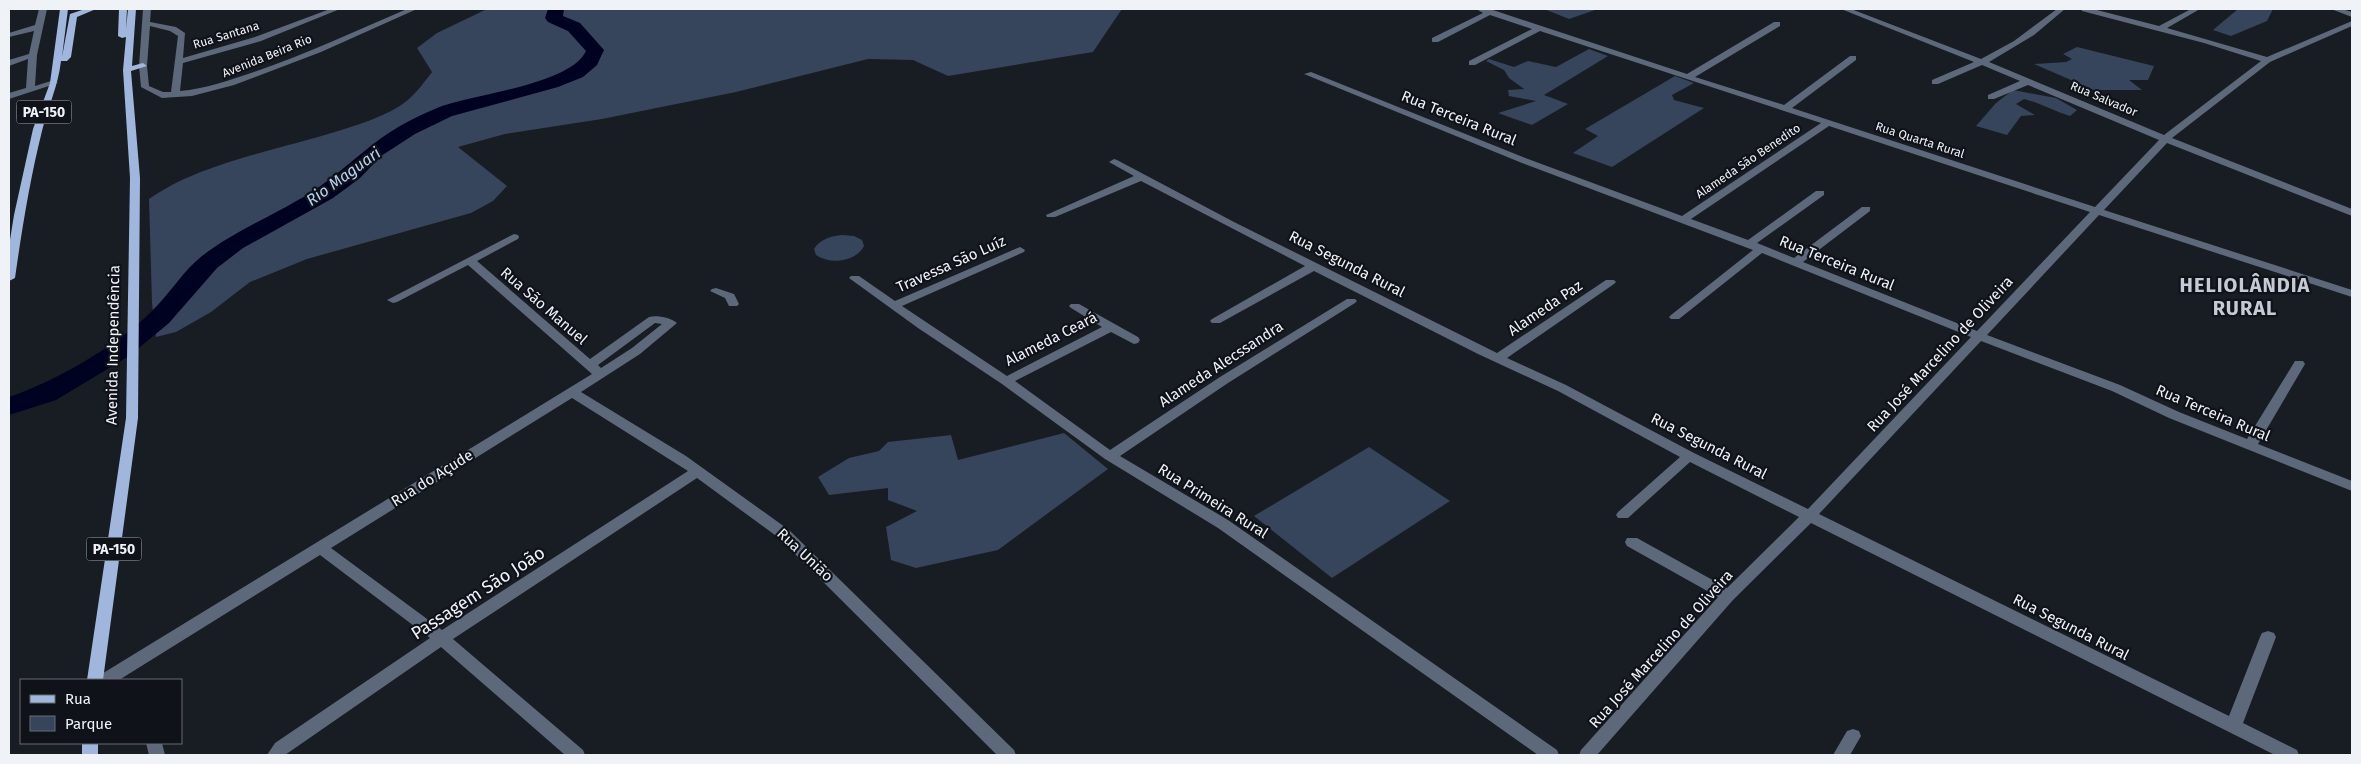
<svg xmlns="http://www.w3.org/2000/svg" width="2361" height="764" font-family="'Fira Sans',sans-serif">
	<style>
		.green { fill: #36445c }
		.lines { fill: none; stroke-linecap: round; stroke-linejoin: round }
		.river { fill: #000221; fill-rule: evenodd }
		.minor { fill: #5d687a; fill-rule: evenodd }
		.major { fill: #a0b6dc; fill-rule: evenodd }
		.labels { text-anchor: middle; stroke-width: 4.5; stroke-linejoin: round; paint-order: stroke }
		.far-street-label { font-size: 12px; fill: #eff2f7; stroke: #0f1319 }
		.shield { fill: #0f1319; stroke: #acafb4; stroke-width: 1 }
		.shield-label { font-size: 14px; font-weight: bold; fill: #eff2f7 }
		.street-label { font-size: 15px; fill: #eff2f7; stroke: #0f1319 }
		.water-label { font-size: 16px; font-style: italic; fill: #b9d0f7; stroke: #0f1319 }
		.near-street-label { font-size: 18px; fill: #eff2f7; stroke: #0f1319 }
		.district-label { font-size: 20px; font-weight: bold; letter-spacing: 1px; fill: #c5cad4; stroke: #0f1319 }
	</style>
	<rect width="100%" height="100%" fill="#181c23"/>
	<!-- green -->
	<g class="green">
		<path d="M 487,9 L 1122,9 L 1093,52 L 948,76 L 913,60 L 868,59 L 736,92 L 602,119 L 505,134 L 458,147 L 507,186 L 493,201 L 471,213 L 307,259 L 250,282 L 211,312 L 176,332 L 156,337 L 152,303 L 149,199 C 199,163 278,150 338,131 C 357,125 380,118 398,107 C 412,99 422,85 432,72 L 417,48 L 437,33 Z"/>
		<polygon points="1544,9 1598,9 1569,19"/>
		<polygon points="2238,9 2273,9 2267,21 2231,36 2213,30"/>
		<polygon points="2077,47 2154,66 2148,80 2129,80 2142,90 2094,90 2034,64 2066,62 2072,59 2063,54"/>
		<polygon points="1589,49 1608,56 1544,95 1568,104 1532,125 1498,113 1536,101 1509,96 1508,90 1524,89 1509,78 1504,70 1486,61 1489,59 1514,67 1528,61 1556,67"/>
		<polygon points="1675,76 1694,83 1672,95 1674,100 1704,108 1612,167 1573,153 1598,136 1585,129"/>
		<path d="M 2013,90 L 2056,98 L 2077,110 L 2070,116 C 2053,111 2040,103 2024,99 L 2016,104 L 2035,115 L 2021,116 L 2007,135 L 1976,126 L 1996,103 Z"/>
		<path d="M 842,235 L 854,236 L 862,240 L 864,246 C 856,262 830,265 816,255 L 814,249 C 820,239 831,236 842,235 Z"/>
		<polygon points="1064,433 1108,469 998,550 916,568 891,560 886,527 917,511 888,500 888,488 829,495 818,477 849,458 879,451 888,442 951,435 958,460"/>
		<polygon points="1369,447 1450,501 1332,578 1254,516"/>
	</g>
	<g class="lines">
		<!-- river -->
		<path class="river" d="M 548,9 L 564,9 L 563,16 L 580,23 L 604,50 L 597,65 L 583,77 L 558,87 L 452,116 L 415,134 L 381,156 L 360,178 L 333,198 L 243,248 L 217,268 L 169,323 L 129,356 L 56,400 L 9,415 L 9,397 C 54,382 117,346 151,312 C 169,295 182,272 202,256 C 238,228 281,213 319,187 C 347,168 370,143 400,126 C 412,119 425,113 437,108 C 473,94 570,85 586,51 L 568,31 L 548,22 L 545,18 Z"/>
		<!-- minor -->
		<g class="minor">
			<polygon points="39,9 47,9 37,55 35,86 54,80 58,83 9,99 9,93 26,88 28,59 9,66 9,60 29,54 34,31 9,37 9,33 35,25"/>
			<path d="M 143,9 L 151,9 L 150,22 L 176,27 L 185,33 L 183,58 L 255,37 L 330,9 L 340,9 L 261,41 L 183,63 L 180,91 C 205,89 230,80 254,72 C 306,54 356,31 407,9 L 417,9 L 321,52 L 234,85 L 192,96 L 162,98 L 141,87 L 139,66 ZM 150,26 L 170,31 L 178,36 L 171,92 L 163,92 L 149,86 L 147,66 Z"/>
			<path d="M 1476,9 L 1493,10 L 1687,74 L 1774,22 L 1780,22 L 1780,26 L 1695,77 L 1784,105 L 1850,56 L 1856,56 L 1856,60 L 1792,108 L 2095,207 L 2159,140 L 2028,85 L 1994,99 L 1988,99 L 1988,95 L 2020,81 L 1982,65 L 1938,84 L 1932,84 L 1932,80 L 1974,62 L 1841,9 L 1851,9 L 1981,59 L 2014,41 L 2057,9 L 2065,9 L 2034,35 L 1989,62 L 2164,135 L 2261,61 L 2204,43 L 2082,11 L 2081,9 L 2093,9 L 2159,26 L 2191,9 L 2200,9 L 2167,28 L 2267,57 L 2352,21 L 2352,26 L 2270,62 L 2172,138 L 2352,209 L 2352,216 L 2167,143 L 2104,210 L 2352,290 L 2352,297 L 2099,215 L 1987,335 L 2120,385 L 2179,412 L 2247,439 L 2295,361 L 2303,361 L 2305,364 L 2258,444 L 2352,481 L 2352,491 L 2169,418 L 2112,391 L 1981,341 L 1819,514 L 2229,716 L 2260,637 L 2262,633 L 2268,631 L 2274,633 L 2276,637 L 2243,723 L 2297,750 L 2299,755 L 2275,755 L 1811,523 L 1733,600 L 1597,755 L 1579,755 L 1581,750 L 1718,597 L 1627,546 L 1625,542 L 1627,538 L 1637,538 L 1727,588 L 1799,517 L 1690,462 L 1628,518 L 1618,518 L 1616,515 L 1618,512 L 1680,457 L 1558,391 L 1478,354 L 1314,271 L 1220,323 L 1212,323 L 1210,321 L 1212,319 L 1305,266 L 1141,181 L 1055,217 L 1047,217 L 1046,215 L 1134,176 L 1109,162 L 1114,159 L 1117,160 L 1234,222 L 1497,353 L 1606,280 L 1614,280 L 1616,282 L 1614,284 L 1507,358 L 1566,385 L 1694,453 L 1808,509 L 1971,337 L 1762,253 L 1679,319 L 1671,319 L 1669,317 L 1671,315 L 1753,250 L 1522,163 L 1304,74 L 1311,72 L 1528,159 L 1682,216 L 1821,123 L 1540,31 L 1475,65 L 1469,65 L 1469,61 L 1532,29 L 1490,15 L 1438,42 L 1432,42 L 1432,38 L 1483,13 ZM 1829,126 L 2090,212 L 1977,331 L 1803,262 L 1870,211 L 1870,207 L 1862,207 L 1794,258 L 1757,243 L 1824,195 L 1824,191 L 1816,191 L 1748,240 L 1691,219 Z"/>
			<polygon points="2331,9 2342,9 2352,12 2352,17"/>
			<path d="M 514,234 L 518,235 L 519,237 L 518,239 L 477,261 L 590,359 L 649,317 C 657,315 671,318 677,323 L 640,354 L 581,392 L 686,456 L 789,530 L 1014,750 L 1016,755 L 997,755 L 779,538 L 697,478 L 453,639 L 583,750 L 585,755 L 565,755 L 441,647 L 285,755 L 267,755 L 275,743 L 430,638 L 320,555 L 119,680 L 98,680 L 100,675 L 592,374 L 468,265 L 397,302 L 393,303 L 387,300 ZM 655,323 L 662,324 L 632,348 L 601,368 L 598,365 ZM 572,398 L 688,471 L 442,630 L 331,548 Z"/>
			<polygon points="1020,247 1025,250 1024,252 902,306 1007,376 1102,327 1071,308 1069,306 1071,304 1079,304 1138,337 1140,340 1138,343 1134,344 1111,332 1015,381 1110,450 1220,377 1347,299 1355,299 1357,301 1355,303 1228,383 1120,456 1228,520 1557,750 1559,755 1538,755 1218,528 1105,459 1002,384 918,328 849,278 851,276 859,276 895,301"/>
			<polygon points="716,288 734,294 739,304 737,306 729,306 725,298 710,291 712,289"/>
			<polygon points="1853,729 1859,731 1861,736 1850,755 1833,755 1847,731"/>
			<polygon points="146,743 162,743 165,755 149,755"/>
		</g>
		<!-- major -->
		<g class="major">
			<path d="M 60,9 L 68,9 L 62,57 L 70,14 L 85,9 L 96,9 L 77,17 L 71,57 L 67,61 L 61,61 C 58,87 48,106 42,131 C 30,179 22,229 15,278 L 9,281 L 9,246 L 14,215 L 33,129 L 50,83 Z"/>
			<polygon points="119,9 127,9 126,29 128,9 136,9 132,66 143,63 147,66 131,71 140,178 138,418 103,680 87,680 126,418 130,178 123,70 126,37 122,38 118,36"/>
			<rect x="82" y="743" width="16" height="12"/>
		</g>
	</g>
	<g class="labels">
		<!-- far-street labels -->
		<g class="far-street-label">
			<text transform="translate(226 35) rotate(-17)" y="4">Rua Santana</text>
			<text transform="translate(267 56) rotate(-22)" y="4">Avenida Beira Rio</text>
			<text transform="translate(2104 99) rotate(23)" y="4">Rua Salvador</text>
			<text transform="translate(1920 140) rotate(18)" y="4">Rua Quarta Rural</text>
			<text transform="translate(1748 161) rotate(-34)" y="4">Alameda São Benedito</text>
		</g>
		<!-- shield labels -->
		<g class="shield">
			<rect x="16.5" y="100.5" width="55" height="23" rx="4"/>
			<rect x="86.5" y="537.5" width="55" height="23" rx="4"/>
		</g>
		<g class="shield-label">
			<text x="44" y="117">PA-150</text>
			<text x="114" y="554">PA-150</text>
		</g>
		<!-- street labels -->
		<g class="street-label">
			<text transform="translate(1459 118) rotate(22)" y="5">Rua Terceira Rural</text>
			<text transform="translate(1837 263) rotate(22)" y="5">Rua Terceira Rural</text>
			<text transform="translate(951 264) rotate(-24)" y="5">Travessa São Luíz</text>
			<text transform="translate(1347 264) rotate(27)" y="5">Rua Segunda Rural</text>
			<text transform="translate(544 306) rotate(41)" y="5">Rua São Manuel</text>
			<text transform="translate(1545 308) rotate(-34)" y="5">Alameda Paz</text>
			<text transform="translate(1051 339) rotate(-27)" y="5">Alameda Ceará</text>
			<text transform="translate(113 345) rotate(-89)" y="5">Avenida Independência</text>
			<text transform="translate(1940 354) rotate(-47)" y="5">Rua José Marcelino de Oliveira</text>
			<text transform="translate(1221 364) rotate(-33)" y="5">Alameda Alecssandra</text>
			<text transform="translate(2213 413) rotate(23)" y="5">Rua Terceira Rural</text>
			<text transform="translate(1709 446) rotate(27)" y="5">Rua Segunda Rural</text>
			<text transform="translate(432 478) rotate(-32)" y="5">Rua do Açude</text>
			<text transform="translate(1213 501) rotate(32)" y="5">Rua Primeira Rural</text>
			<text transform="translate(805 555) rotate(43)" y="5">Rua União</text>
			<text transform="translate(2071 627) rotate(27)" y="5">Rua Segunda Rural</text>
			<text transform="translate(1661 649) rotate(-48)" y="5">Rua José Marcelino de Oliveira</text>
		</g>
		<!-- water labels -->
		<g class="water-label">
			<text transform="translate(343 176) rotate(-36)" y="6">Rio Maguari</text>
		</g>
		<!-- near-street labels -->
		<g class="near-street-label">
			<text transform="translate(478 593) rotate(-33)" y="6">Passagem São João</text>
		</g>
		<!-- district labels -->
		<g class="district-label">
			<text x="2245" y="292">HELIOLÂNDIA<tspan x="2245" dy="23">RURAL</tspan></text>
		</g>
	</g>
	<!-- border -->
	<rect width="2361" height="764" fill="none" stroke="#eff2f7" stroke-width="20"/>
	<!-- legend -->
	<rect x="20" y="679" width="162" height="65" fill="#0f1319" stroke="#696c72"/>
	<rect x="30" y="695" width="25" height="8" fill="#a0b6dc" stroke="#696c72"/>
	<text x="65" y="704" font-size="15" fill="#eff2f7">Rua</text>
	<rect x="30" y="716" width="25" height="15" fill="#36445c" stroke="#696c72"/>
	<text x="65" y="729" font-size="15" fill="#eff2f7">Parque</text>
</svg>
